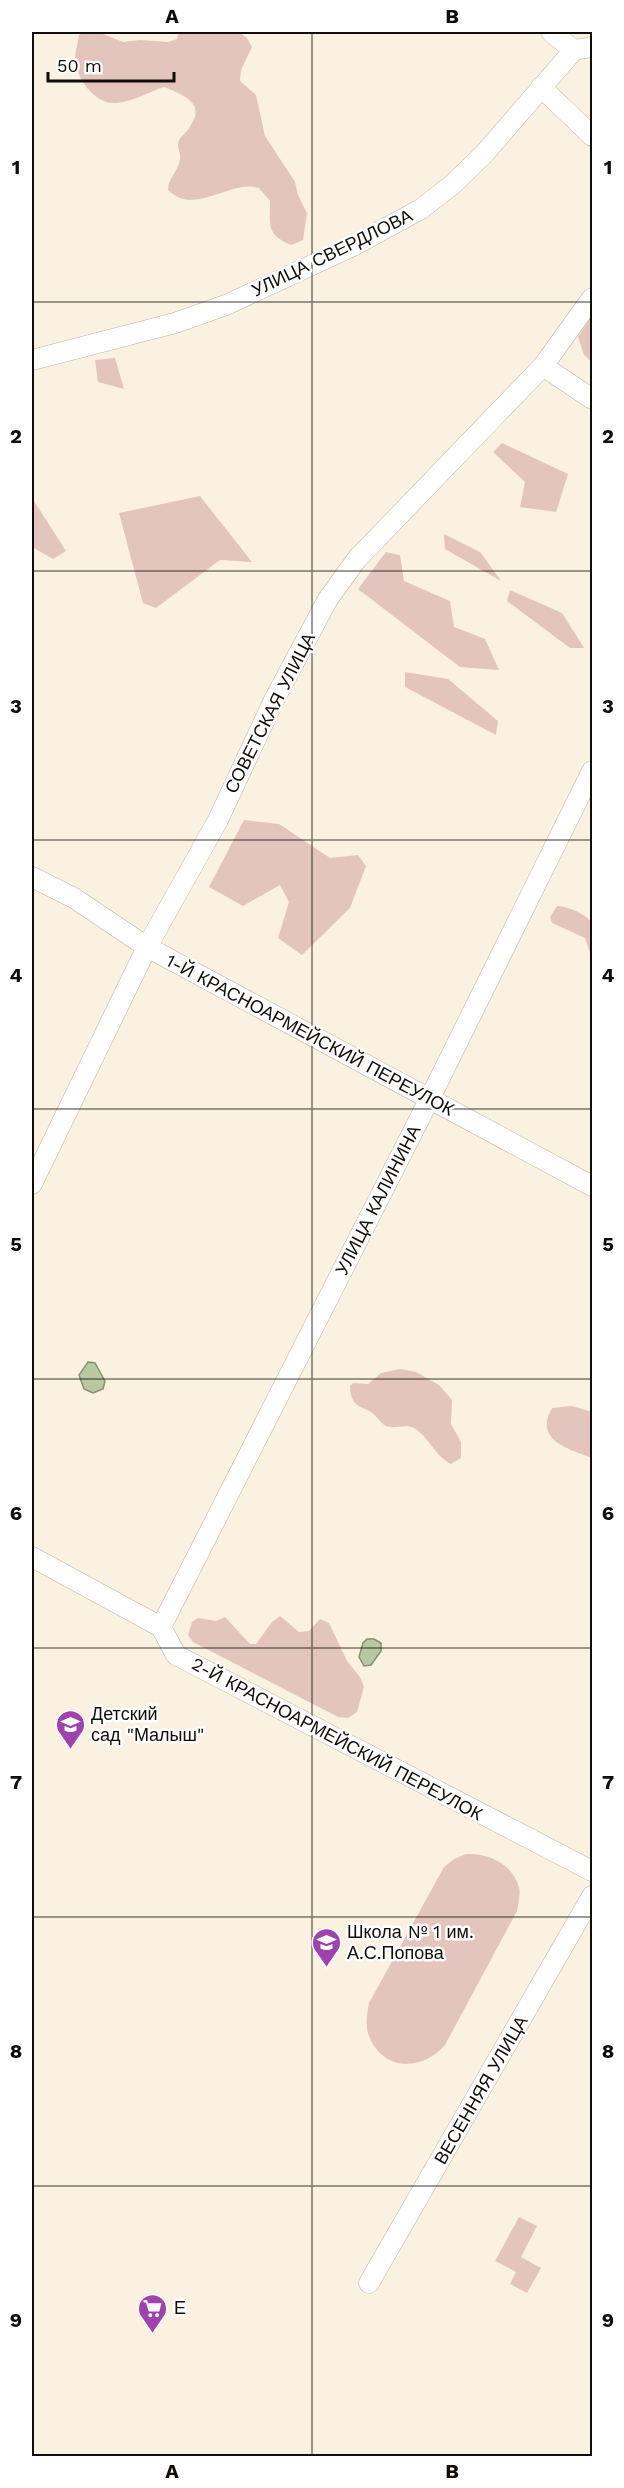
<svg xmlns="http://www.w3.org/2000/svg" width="624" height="2488" font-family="'Work Sans',sans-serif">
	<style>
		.green { fill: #e4c5be }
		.water { fill: #b8c8a0; stroke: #869072; stroke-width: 1.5 }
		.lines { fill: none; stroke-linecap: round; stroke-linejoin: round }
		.minor-casing { stroke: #bfb5a6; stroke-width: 21 }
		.minor { stroke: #fff; stroke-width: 20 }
		.grid { fill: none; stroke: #100d08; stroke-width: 1.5; stroke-opacity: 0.55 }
		.labels { text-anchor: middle; stroke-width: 5; stroke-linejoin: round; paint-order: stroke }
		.street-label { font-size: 18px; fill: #100d08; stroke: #fff }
		.poi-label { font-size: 18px; fill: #100d08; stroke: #fff; text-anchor: start }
		.neatline { fill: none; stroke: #100d08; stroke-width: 2 }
		.grid-label { font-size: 20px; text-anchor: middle; font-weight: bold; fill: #100d08 }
	</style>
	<rect width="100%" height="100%" fill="#fbf1e1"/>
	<!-- green -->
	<g class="green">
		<path d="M 85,32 L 98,32 L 123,42 L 140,40 L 168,42 L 177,39 L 179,32 L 239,32 L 247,38 L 252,47 L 241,70 L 240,81 L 256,95 L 265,136 L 295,182 L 298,195 L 307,213 L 303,240 L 291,245 C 266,234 270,226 270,201 L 259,188 C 231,179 194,217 168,190 C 168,178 179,170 180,159 C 181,152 176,147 179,140 C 182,135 188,131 191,125 C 206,102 181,94 164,87 C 148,92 133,102 116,103 C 95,105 76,78 75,59 C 75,51 78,43 79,35 Z"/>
		<polygon points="592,315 592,362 584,355 578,337"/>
		<polygon points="115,358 124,389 98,382 95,360"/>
		<polygon points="502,443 568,474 556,512 520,507 525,482 493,452"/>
		<polygon points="200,496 252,562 220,560 156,608 143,603 119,513"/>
		<polygon points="32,498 66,551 53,559 32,547"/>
		<polygon points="444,534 480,552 501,581 445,549"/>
		<polygon points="386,552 400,555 404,581 450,601 454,627 485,639 499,670 460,667 358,589"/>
		<polygon points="510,590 562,613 584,648 570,648 507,601"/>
		<polygon points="405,672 448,679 498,721 496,735 405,687"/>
		<polygon points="244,820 279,824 330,858 358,855 366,866 350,908 302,955 278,938 289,902 280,885 243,906 209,887"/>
		<path d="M 557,906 C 571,907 582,913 592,922 L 592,959 L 585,938 L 552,923 L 550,917 Z"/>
		<path d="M 400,1369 L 416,1372 L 439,1385 L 452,1400 L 451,1424 L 461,1442 L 461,1458 L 451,1464 C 435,1456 429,1437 414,1428 C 406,1424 398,1428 390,1427 C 381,1426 379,1418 372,1413 C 368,1409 360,1408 356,1404 C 351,1399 350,1392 350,1386 L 353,1383 L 368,1384 L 381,1373 Z"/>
		<path d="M 572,1406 L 592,1412 L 592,1458 C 569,1449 533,1440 552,1408 Z"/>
		<polygon points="280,1616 299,1632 309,1631 320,1619 329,1623 347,1661 360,1677 364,1687 357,1712 348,1718 338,1717 193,1642 188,1635 192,1622 198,1618 216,1621 225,1617 250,1644 256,1644 272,1622"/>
		<path d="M 466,1854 C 488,1853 512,1863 519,1887 C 521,1894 518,1904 517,1911 L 445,2045 C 423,2071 383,2072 369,2036 C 365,2026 367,2014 369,2003 L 444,1867 L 454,1859 Z"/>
		<polygon points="519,2217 537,2226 521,2257 541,2268 527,2293 510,2284 516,2272 495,2261"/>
	</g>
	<!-- water -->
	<g class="water">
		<polygon points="88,1362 95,1363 105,1381 103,1389 93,1393 84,1389 79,1375"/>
		<polygon points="367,1639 374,1639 381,1643 381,1651 371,1665 364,1666 359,1657 363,1643"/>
	</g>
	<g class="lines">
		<defs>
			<g id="minor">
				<polyline points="551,32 574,50 592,47"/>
				<polyline points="541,87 592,136"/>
				<polyline points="32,360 175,323 226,305 353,246 421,209 452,185 484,154 574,50"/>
				<polyline points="543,366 592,399"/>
				<polyline points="32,877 74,898 147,947 592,1186"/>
				<polyline points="32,1184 147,947 218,820 274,700 328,599 357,559 543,366 592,298"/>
				<polyline points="32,1557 161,1627 176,1655 592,1871"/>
				<polyline points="161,1627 429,1100 592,771"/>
				<polyline points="369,2283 592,1896"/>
			</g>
		</defs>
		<!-- minor casing -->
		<use href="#minor" class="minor-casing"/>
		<!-- minor -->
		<use href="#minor" class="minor"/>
	</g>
	<!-- grid -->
	<path class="grid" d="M 312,32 L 312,2456M 32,302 L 592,302M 32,571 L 592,571M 32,840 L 592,840M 32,1109 L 592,1109M 32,1379 L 592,1379M 32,1648 L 592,1648M 32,1917 L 592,1917M 32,2186 L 592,2186"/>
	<!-- icons -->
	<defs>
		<symbol id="school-pin" viewBox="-11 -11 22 30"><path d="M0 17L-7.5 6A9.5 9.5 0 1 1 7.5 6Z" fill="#9e42ad" stroke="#fff"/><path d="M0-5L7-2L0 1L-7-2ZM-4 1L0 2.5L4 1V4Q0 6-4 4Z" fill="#fff"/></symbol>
		<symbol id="supermarket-pin" viewBox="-11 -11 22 30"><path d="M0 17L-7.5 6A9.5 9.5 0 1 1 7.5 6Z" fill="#9e42ad" stroke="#fff"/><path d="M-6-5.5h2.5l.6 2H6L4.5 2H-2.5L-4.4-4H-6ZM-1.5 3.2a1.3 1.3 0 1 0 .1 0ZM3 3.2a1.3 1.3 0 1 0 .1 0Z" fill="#fff"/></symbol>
	</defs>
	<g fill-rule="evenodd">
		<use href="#school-pin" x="54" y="1708" width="33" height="45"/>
		<use href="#school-pin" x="310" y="1926" width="33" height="45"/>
		<use href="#supermarket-pin" x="136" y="2292" width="33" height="45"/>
	</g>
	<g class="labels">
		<!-- street labels -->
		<g class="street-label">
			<text transform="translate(332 253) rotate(-26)" y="6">УЛИЦА СВЕРДЛОВА</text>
			<text transform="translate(270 713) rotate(-63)" y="6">СОВЕТСКАЯ УЛИЦА</text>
			<text transform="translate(310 1035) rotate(28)" y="6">1-Й КРАСНОАРМЕЙСКИЙ ПЕРЕУЛОК</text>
			<text transform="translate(378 1200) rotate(-63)" y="6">УЛИЦА КАЛИНИНА</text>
			<text transform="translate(337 1739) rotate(28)" y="6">2-Й КРАСНОАРМЕЙСКИЙ ПЕРЕУЛОК</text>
			<text transform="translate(481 2090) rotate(-60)" y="6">ВЕСЕННЯЯ УЛИЦА</text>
		</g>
		<!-- poi labels -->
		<g class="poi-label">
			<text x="91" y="1720">Детский<tspan x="91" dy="21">сад "Малыш"</tspan></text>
			<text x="347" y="1938">Школа № 1 им.<tspan x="347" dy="21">А.С.Попова</tspan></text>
			<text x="174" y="2314">Е</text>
		</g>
	</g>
	<!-- border -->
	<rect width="624" height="2488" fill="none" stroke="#ffffff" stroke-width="66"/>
	<!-- scale -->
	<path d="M48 72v9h126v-9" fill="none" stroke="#100d08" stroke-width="3"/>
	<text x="57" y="72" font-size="18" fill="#100d08" stroke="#ffffff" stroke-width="4.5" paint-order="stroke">50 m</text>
	<rect x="33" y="33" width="558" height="2422" class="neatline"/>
	<g class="grid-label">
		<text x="172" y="23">A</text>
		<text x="452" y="23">B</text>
		<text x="16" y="174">1</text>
		<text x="608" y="174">1</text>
		<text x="16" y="443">2</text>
		<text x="608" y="443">2</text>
		<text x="16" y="713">3</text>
		<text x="608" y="713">3</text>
		<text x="16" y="982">4</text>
		<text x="608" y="982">4</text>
		<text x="16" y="1251">5</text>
		<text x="608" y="1251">5</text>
		<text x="16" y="1520">6</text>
		<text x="608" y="1520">6</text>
		<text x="16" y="1789">7</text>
		<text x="608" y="1789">7</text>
		<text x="16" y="2058">8</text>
		<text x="608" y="2058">8</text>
		<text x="16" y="2327">9</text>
		<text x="608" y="2327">9</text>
		<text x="172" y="2478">A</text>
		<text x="452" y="2478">B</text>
	</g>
</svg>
